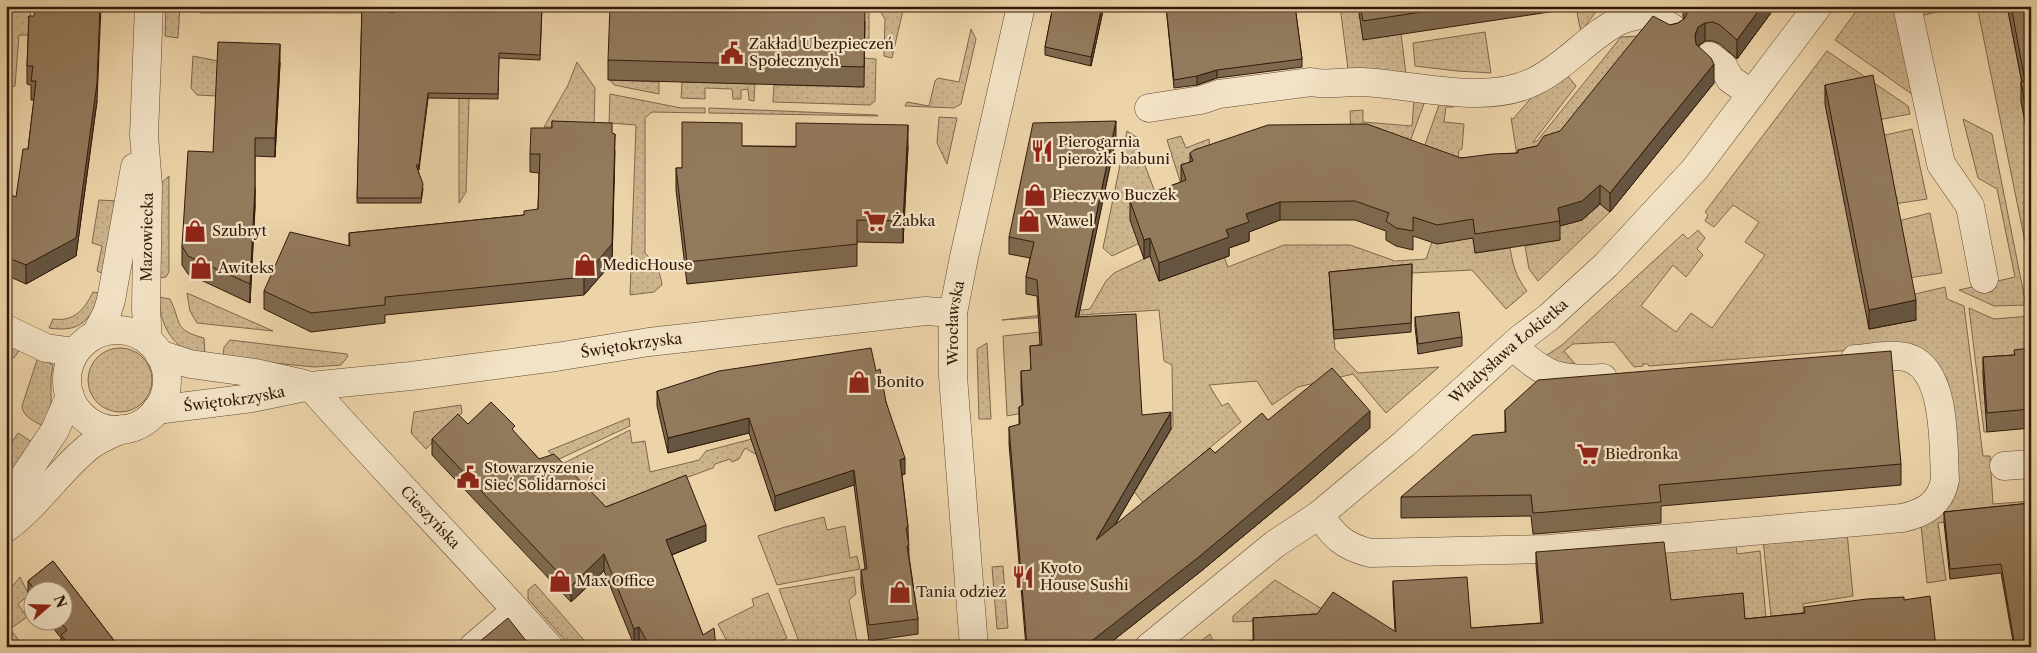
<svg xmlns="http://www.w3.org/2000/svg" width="2037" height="653" font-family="'Libre Caslon Text',serif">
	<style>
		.grass { fill: url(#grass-dots); stroke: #7e664c }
		.garden { fill: #ccb48d; stroke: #7e664c }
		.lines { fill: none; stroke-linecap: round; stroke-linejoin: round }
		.minor-casing { stroke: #604832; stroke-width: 29 }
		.minor { stroke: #f3e3c6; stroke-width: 28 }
		.wall { fill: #7e694f; stroke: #31190a }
		.shaded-wall { fill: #665540; stroke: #31190a }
		.building { fill: #927a5c; stroke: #31190a }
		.labels { text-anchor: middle; stroke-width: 4.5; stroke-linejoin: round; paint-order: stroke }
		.poi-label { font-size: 15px; fill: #31190a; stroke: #f3e3c6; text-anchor: start }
		.street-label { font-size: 15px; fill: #31190a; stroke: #f3e3c6 }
	</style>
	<defs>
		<pattern id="grass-dots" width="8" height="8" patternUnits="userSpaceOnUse" patternTransform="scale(1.25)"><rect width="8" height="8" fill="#ccb48d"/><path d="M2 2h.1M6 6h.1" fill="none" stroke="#b09a78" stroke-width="1.8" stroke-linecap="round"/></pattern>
	</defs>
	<rect width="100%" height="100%" fill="#ecd4a8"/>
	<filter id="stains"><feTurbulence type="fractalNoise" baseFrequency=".004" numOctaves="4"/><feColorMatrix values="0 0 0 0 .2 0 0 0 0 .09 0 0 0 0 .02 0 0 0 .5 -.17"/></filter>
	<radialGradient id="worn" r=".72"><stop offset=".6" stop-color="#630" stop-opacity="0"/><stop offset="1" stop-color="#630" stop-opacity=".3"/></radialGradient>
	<!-- grass -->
	<g class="grass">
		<polygon points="6,6 31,6 29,35 19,35 15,86 6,88"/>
		<polygon points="166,6 180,6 178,38 165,36"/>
		<rect x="200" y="6" width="162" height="7"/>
		<polygon points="839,6 865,6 869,13 869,49 864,49"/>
		<polygon points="877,6 904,6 892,58 884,56 885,19"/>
		<polygon points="1340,6 1357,6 1401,34 1406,74 1348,69"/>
		<polygon points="1575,6 1600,6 1581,32 1576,8"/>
		<polygon points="1860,6 1896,6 1916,97 1835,40"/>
		<polygon points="1917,6 1965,6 1919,16"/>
		<polygon points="1977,6 2007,6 2025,100 2021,101 2031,153 2031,271"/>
		<polygon points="971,29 976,39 961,104 954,108 905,106 907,102 929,106 935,81 938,78 959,82"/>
		<polygon points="1485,32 1491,73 1457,71 1415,66 1413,43"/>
		<polygon points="1641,36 1545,155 1519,168 1511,118 1513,119 1531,98 1530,96 1566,74 1576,86 1533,142 1537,141 1621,37"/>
		<polygon points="459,39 471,39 466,192 459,203"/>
		<path d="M 1827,51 L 1908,106 L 1910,114 L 1878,120 L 1869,329 L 1916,320 L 1911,295 L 1945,287 L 1947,299 L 1964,306 L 1983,456 L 1990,456 L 1993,504 L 2031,501 L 2031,513 L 1938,523 L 1946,580 L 1927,583 L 1921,525 C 1940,515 1953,507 1958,485 L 1949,392 L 1947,380 L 1941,370 L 1903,346 L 1649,366 L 1648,364 L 1643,364 L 1643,366 L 1634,367 L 1614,342 L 1573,344 L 1564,351 L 1582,372 L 1544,357 L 1562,345 L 1683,234 L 1688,239 L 1698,230 L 1705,238 L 1697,249 L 1703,255 L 1686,277 L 1673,265 L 1641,306 L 1676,332 L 1691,313 L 1712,328 L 1765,255 L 1745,242 L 1759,222 L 1733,205 L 1714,227 L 1705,221 L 1708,215 L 1705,212 Z"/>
		<polygon points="193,56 218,61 217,96 197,95 191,88"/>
		<polygon points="864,58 876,59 875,101 870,105 773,102 774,85 863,87"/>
		<polygon points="577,62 595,88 594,128 544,127 568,85"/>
		<polygon points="610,80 659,82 659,94 614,85"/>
		<polygon points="682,82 755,84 754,101 749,100 748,89 741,90 741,99 733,99 732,89 705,88 705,99 681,98"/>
		<path d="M 610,94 L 681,108 L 705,108 L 705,113 L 652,112 L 645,118 L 645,253 C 654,262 661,272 662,285 L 654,292 L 630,295 L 636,125 L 609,123 Z"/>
		<polygon points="1414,99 1425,101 1408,147 1351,133 1350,111 1363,110 1363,122 1412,126"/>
		<polygon points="1440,102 1453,106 1453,107 1446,107 1444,122 1464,124 1462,149 1459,150 1457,172 1420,159"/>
		<polygon points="709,108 877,115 878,116 709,113"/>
		<polygon points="939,117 957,118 947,164 937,143"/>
		<polygon points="1963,119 1992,134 2026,305 1994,306 1959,290 2015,277 1997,189 1978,178"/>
		<polygon points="1912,129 1927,199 1894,204 1881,136"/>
		<polygon points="1127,131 1138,138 1141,155 1161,208 1144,241 1112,256 1103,248"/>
		<polygon points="1181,136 1186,148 1209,139 1211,164 1181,184 1167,140"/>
		<polygon points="169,176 169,272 166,277 159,278 161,183"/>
		<polygon points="99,200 117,201 104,274 97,271 102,246 92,243"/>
		<polygon points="1598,202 1610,212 1538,281 1529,269 1525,246 1560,240 1558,224 1582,220"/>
		<polygon points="1930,213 1942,273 1908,278 1898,221"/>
		<path d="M 1473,238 L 1475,253 L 1510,248 C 1513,265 1516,277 1527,291 L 1506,309 L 1472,270 L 1412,273 L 1334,339 L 1335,349 L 1358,373 L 1439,367 L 1386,413 L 1353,374 L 1298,387 L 1272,405 L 1257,381 L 1209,385 L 1222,406 L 1228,403 L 1241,422 L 1201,455 L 1151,513 L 1133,490 L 1173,426 L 1172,365 L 1164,361 L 1159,310 L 1002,320 L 1090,309 L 1106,281 L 1114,273 L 1150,256 L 1159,281 L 1224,257 L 1228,267 L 1284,245 L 1350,245 L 1395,261 L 1426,259 L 1432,242 Z"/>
		<path d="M 93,292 L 101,293 C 90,320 81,333 49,328 L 53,319 C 74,322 84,310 93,292 Z"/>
		<polygon points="187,293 273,331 197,323 190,311"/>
		<path d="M 159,297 L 170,299 C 182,323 173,330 204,338 L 205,355 C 199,353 191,352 185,349 C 167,340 159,315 159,297 Z"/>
		<polygon points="1969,308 1994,319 2031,316 2031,367 1987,432 1984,432"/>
		<polygon points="6,338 22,346 14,358 6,357"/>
		<polygon points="230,340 347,354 348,356 341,365 314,367 223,358 224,347"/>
		<polygon points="987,343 991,419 979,419 977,349"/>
		<circle cx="120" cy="380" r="32"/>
		<path d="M 38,357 L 53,365 L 51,378 L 51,406 L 43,426 C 34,421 23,417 22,406 Z"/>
		<polygon points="461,405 462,413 426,449 411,433 414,412"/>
		<polygon points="629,418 630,426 557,460 548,451"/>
		<polygon points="630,430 632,443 645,441 650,472 699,460 706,451 752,439 782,445 755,454 745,448 739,459 732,462 730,459 715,464 713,468 602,508 562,464"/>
		<polygon points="18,433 32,442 6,478 6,451"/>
		<polygon points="824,517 827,530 845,526 850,558 857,556 860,569 777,585 758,536 785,527"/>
		<polygon points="1847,532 1853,596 1803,604 1804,620 1771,616 1763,540"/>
		<polygon points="1736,543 1737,554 1760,551 1767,629 1670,607 1664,549"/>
		<polygon points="1003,566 1008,628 997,629 992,567"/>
		<polygon points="20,577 29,595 18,604 27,617 10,629 24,647 6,647 6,594"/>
		<polygon points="854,577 856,594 849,600 857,642 864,641 864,647 801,647 779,589"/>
		<polygon points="1275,580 1330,614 1330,618 1233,622 1233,616"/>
		<polygon points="535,584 590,647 571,647 528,599 528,590"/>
		<polygon points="768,593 787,638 768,647 730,647 718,624 754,606 752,599"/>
		<polygon points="1210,634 1214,644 1210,647 1193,647"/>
	</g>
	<!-- garden -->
	<polygon class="garden" points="1040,332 1042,362 1023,413 1007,416 1003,336"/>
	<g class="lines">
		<defs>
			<g id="minor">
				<polyline points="1907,6 1941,164 1970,206 1984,279"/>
				<polyline points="1710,56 1723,66 1730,79 1752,94"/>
				<path d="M 1149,108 L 1201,100 L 1219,94 L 1311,82 C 1327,86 1344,81 1361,82 C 1415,84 1487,107 1537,80 C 1568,64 1590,35 1621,20 C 1644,12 1652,14 1672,28"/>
				<polyline points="6,329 46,348 75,352"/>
				<circle cx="117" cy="380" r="50"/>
				<polyline points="96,334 107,313 111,300 135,167"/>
				<path id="s1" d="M 148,341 L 146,308 L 148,186 L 144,135 L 149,6"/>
				<path d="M 1513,346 C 1545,376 1559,381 1603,378"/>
				<polyline points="159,354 190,364 255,373 304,384"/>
				<path id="s2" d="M 310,386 C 388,475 471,558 549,647"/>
				<path id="s3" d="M 156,410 L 252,398 L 310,386 L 411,376 L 556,357 L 649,342 L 926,311 L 953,313"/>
				<polyline points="2004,466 2031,464"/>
				<polyline points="6,504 55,430 70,396"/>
				<path d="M 1319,515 C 1335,537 1343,546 1370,553 L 1548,549 L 1902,518 C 1925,513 1940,504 1945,480 C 1943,446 1947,371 1909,358 C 1893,353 1872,358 1855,359"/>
				<path d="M 6,528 C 39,504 60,469 91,445 C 101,438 112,434 122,429"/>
				<polyline points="473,647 516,610"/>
				<path id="s4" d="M 974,647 L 953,376 L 953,313 L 964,257 L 1021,6"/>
				<path id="s5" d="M 1149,647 L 1275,544 L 1319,515 L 1404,444 L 1520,339 L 1549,317 L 1606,265 L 1695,169 L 1818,6"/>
			</g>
		</defs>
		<!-- minor casing -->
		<use href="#minor" class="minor-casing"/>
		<!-- minor -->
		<use href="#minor" class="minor"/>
	</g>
	<!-- wall -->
	<g class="wall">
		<polygon points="362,6 392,13 392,7 457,10 542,6 540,60 499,58 498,99 428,98 418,170 423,189 421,203 357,203"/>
		<polygon points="1053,6 1104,6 1091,66 1045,55 1045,47"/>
		<polygon points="1166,6 1295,6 1302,59 1302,67 1217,78 1197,85 1174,88"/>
		<polygon points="1358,6 1576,6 1576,8 1363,40"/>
		<polygon points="1683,6 1776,6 1737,59 1720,44 1713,41 1705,41 1698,46 1714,83 1610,212 1600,204 1582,220 1560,226 1560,240 1475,253 1473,238 1437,244 1413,236 1413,250 1396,246 1386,240 1386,231 1355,220 1280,220 1249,232 1249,241 1229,248 1229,256 1159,281 1150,256 1144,259 1130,220 1130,201 1181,182 1181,165 1190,162 1190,153 1461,158 1518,153 1518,150 1537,146 1560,131 1670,25 1678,23 1684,19 1683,17"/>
		<polygon points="2007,6 2031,6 2031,153 2021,101 2021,82 2022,82"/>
		<polygon points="29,16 97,101 76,256 26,284 6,275 6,193 16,197 28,149 34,100 31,100 31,85 27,84 27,66"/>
		<polygon points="865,21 864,87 608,80 608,60"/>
		<polygon points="280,63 275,157 255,156 255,207 250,303 188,274 182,265 182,246"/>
		<polygon points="1825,85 1916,320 1869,329 1825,104"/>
		<polygon points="552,121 612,133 615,152 612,263 584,295 385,315 385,323 311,332 264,309 264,291 349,246 349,233 524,215 538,209 539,173 530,172 530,154 552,128"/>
		<polygon points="1116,138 1078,317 1142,415 1171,429 1115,525 1215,453 1268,420 1370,428 1304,486 1200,572 1105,647 1026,647 1009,444 1009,427 1019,425 1019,407 1022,406 1021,388 1021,371 1031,371 1030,346 1040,345 1037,296 1026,294 1026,277 1030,258 1009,254 1009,237"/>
		<polygon points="742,146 908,147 903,243 857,242 857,266 687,284 676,190 676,168 682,168"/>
		<polygon points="1412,264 1411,332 1334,339 1329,272"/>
		<polygon points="1415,317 1462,337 1462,346 1418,354 1415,326"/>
		<polygon points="2031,348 2031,428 1987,432 1983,376 1983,357 2014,355"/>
		<polygon points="876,371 886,402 905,474 902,475 908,527 909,556 918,619 918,634 869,641 861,585 861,570 865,569 854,485 775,511 749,433 668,453 657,406 657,391"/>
		<polygon points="1505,410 1901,464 1901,485 1661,506 1661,523 1547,533 1533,534 1531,516 1401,518 1401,497 1505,432"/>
		<polygon points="468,424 515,433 539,459 606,507 706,541 672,555 703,635 716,647 641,647 639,643 634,645 604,571 571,602 432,455 432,439"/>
		<polygon points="2031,503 2031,647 2014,647 2001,573 1950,579 1944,522 1944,512"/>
		<polygon points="1536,552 1671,600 1745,619 1804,613 1904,600 1936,647 1253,640 1253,618 1317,614 1395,632 1393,593 1393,581 1471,628 1541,623 1536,565"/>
		<polygon points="53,561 119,647 61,647 61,638 47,620 62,620 62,590 32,590 32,602 28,596 28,581"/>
	</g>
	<!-- shaded-wall -->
	<g class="shaded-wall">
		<polygon points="100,6 101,6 97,101 76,256 26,284 26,265"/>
		<polygon points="1102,6 1104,6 1091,66 1091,57"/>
		<polygon points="1762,6 1776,6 1737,59 1737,40"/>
		<polygon points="1705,23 1705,41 1698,46 1695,53 1695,35 1698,27"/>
		<polygon points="280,44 280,63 275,157 275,138"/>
		<polygon points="1714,64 1714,83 1610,212 1610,193"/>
		<polygon points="1217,70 1217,78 1197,85 1197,76"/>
		<polygon points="428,93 428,98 419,170 419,165"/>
		<polygon points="1116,121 1116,138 1075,334 1075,317"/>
		<polygon points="908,125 908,147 903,243 903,221"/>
		<polygon points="615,134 612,263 584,295 584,277"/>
		<polygon points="1600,185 1600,204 1582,220 1560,226 1558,208"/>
		<polygon points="255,188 255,207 250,303 250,284"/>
		<polygon points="1280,202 1280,220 1249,232 1249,241 1229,248 1229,256 1159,281 1159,263 1226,230 1246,214"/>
		<polygon points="1150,238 1150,256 1144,259 1144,240"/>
		<polygon points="1916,300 1916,320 1869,329 1869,310"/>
		<polygon points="1370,411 1370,428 1304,486 1200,572 1105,647 1084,647"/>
		<polygon points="1171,412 1171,429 1096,557 1096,540"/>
		<polygon points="749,418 749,433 668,453 668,438"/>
		<polygon points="905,458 905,474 900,475 900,460"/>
		<polygon points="854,470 854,485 775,511 775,496"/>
		<polygon points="706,525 706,541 666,557 666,540"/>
		<polygon points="604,554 604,571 571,602 571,586"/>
		<polygon points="639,627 639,643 634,645 634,629"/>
	</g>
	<!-- building -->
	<g class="building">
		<polygon points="35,6 100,6 97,83 76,238 26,265 6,257 6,193 16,197 23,149 28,149 36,81 31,81 33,66 27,66 29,16 34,16"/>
		<polygon points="362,6 393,13 392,7 407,8 407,6 418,6 426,8 457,10 457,6 542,6 540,55 499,53 498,94 428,93 419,165 416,165 423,184 421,198 357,198"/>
		<polygon points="610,6 865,6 864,67 608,60"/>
		<polygon points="1053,6 1102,6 1091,57 1045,47"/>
		<polygon points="1166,6 1295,6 1302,59 1217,70 1197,76 1174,80"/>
		<polygon points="1360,6 1460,6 1363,21"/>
		<polygon points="1687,6 1762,6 1737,40 1720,25 1713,22 1705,23 1698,27 1695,35 1696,44 1711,58 1714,64 1610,193 1600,185 1582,201 1558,208 1560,221 1475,234 1473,219 1437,225 1413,217 1413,231 1396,228 1386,221 1389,213 1355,201 1280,202 1246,214 1249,222 1226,230 1229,237 1159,263 1150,238 1144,240 1130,201 1186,180 1181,165 1193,161 1190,153 1194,150 1268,125 1367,124 1461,158 1492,154 1518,153 1518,150 1537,146 1544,136 1560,131 1653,16 1670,25 1678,23 1685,18 1688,10"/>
		<polygon points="2011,6 2031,6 2031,134 2021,82 2025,81"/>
		<polygon points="218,42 280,44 275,138 255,138 255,188 250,284 188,256 182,246 188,151 213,152"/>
		<polygon points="1873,75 1916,300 1869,310 1825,85"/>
		<polygon points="552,121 612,123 612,133 615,134 612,244 584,277 385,297 385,305 311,313 264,291 290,232 350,246 349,233 524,215 524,211 538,209 540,154 530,154 531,128 552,128"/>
		<polygon points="1116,121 1075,317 1136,314 1142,415 1171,412 1096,540 1210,448 1215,453 1262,413 1268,420 1332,368 1370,411 1304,469 1200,556 1084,647 1027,647 1009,427 1020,424 1019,407 1023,405 1021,371 1031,370 1030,346 1042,345 1037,280 1026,277 1034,242 1009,237 1033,123"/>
		<polygon points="682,122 742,123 742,146 796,147 796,123 908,125 903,221 857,220 857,244 687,262 676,168 682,168"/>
		<polygon points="1412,264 1411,323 1334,330 1329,272"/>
		<polygon points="1459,312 1462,337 1418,344 1415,317"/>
		<polygon points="871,348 876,371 880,369 886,402 905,458 900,460 908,527 906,528 909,545 907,546 918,619 869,625 861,570 867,569 854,470 775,496 749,418 668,438 657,391 719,371"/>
		<polygon points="2031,348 2031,409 1987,413 1983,357 2015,355 2014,350"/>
		<polygon points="1891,351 1901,464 1659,485 1661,502 1547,512 1533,513 1531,495 1401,497 1473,435 1506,432 1505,410 1538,380"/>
		<polygon points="491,402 515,426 512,429 539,459 554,454 606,507 686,475 706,525 666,540 703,635 714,628 716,647 650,647 639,627 634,629 604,554 571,586 432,439 458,414 468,424"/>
		<polygon points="2031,503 2031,644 2015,647 2001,564 1950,569 1944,512"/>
		<polygon points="1664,542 1671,600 1743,593 1745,619 1805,613 1804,607 1867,599 1904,597 1904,600 1930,596 1936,647 1250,647 1249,641 1254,640 1253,618 1317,614 1333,592 1396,632 1393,581 1467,577 1471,628 1543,623 1536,552"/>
		<polygon points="53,561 119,647 71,647 61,635 67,630 59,620 62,620 62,590 35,590 28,581"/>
		<polygon points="508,618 531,647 473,647"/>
	</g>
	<!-- icons -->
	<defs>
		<symbol id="civic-bare" viewBox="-9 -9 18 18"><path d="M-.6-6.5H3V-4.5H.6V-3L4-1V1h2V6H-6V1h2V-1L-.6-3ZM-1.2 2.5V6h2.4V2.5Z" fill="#8f2418" stroke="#f3e3c6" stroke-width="2.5" paint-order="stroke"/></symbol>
		<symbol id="restaurant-bare" viewBox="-9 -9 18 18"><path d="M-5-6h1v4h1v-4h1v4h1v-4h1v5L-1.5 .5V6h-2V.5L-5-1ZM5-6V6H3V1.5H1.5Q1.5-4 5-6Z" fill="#8f2418" stroke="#f3e3c6" stroke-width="2.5" paint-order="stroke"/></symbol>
		<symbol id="shop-bare" viewBox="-9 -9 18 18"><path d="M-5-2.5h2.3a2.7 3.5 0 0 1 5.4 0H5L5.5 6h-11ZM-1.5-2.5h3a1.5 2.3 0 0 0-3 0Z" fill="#8f2418" stroke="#f3e3c6" stroke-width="2.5" paint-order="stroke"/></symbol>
		<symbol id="supermarket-bare" viewBox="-9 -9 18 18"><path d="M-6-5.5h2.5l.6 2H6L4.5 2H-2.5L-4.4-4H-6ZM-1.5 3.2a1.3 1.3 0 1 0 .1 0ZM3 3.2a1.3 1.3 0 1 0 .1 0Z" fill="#8f2418" stroke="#f3e3c6" stroke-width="2.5" paint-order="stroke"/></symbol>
	</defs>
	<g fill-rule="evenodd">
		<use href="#civic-bare" x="716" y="37" width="32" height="32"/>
		<use href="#restaurant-bare" x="1026" y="135" width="32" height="32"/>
		<use href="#shop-bare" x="1019" y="179" width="32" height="32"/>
		<use href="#supermarket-bare" x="859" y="205" width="32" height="32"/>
		<use href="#shop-bare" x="1013" y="205" width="32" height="32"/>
		<use href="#shop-bare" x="179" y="215" width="32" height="32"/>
		<use href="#shop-bare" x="569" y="249" width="32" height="32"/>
		<use href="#shop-bare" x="185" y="252" width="32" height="32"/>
		<use href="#shop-bare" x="843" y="366" width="32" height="32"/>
		<use href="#supermarket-bare" x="1572" y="438" width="32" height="32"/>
		<use href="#civic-bare" x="452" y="461" width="32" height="32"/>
		<use href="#restaurant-bare" x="1007" y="561" width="32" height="32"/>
		<use href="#shop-bare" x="544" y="565" width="32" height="32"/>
		<use href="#shop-bare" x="884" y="576" width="32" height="32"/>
	</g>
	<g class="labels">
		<!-- poi labels -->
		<g class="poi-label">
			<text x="749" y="49">Zakład Ubezpieczeń<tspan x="749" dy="17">Społecznych</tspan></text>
			<text x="1058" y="147">Pierogarnia<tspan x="1058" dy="17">pierożki babuni</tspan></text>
			<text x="1052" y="200">Pieczywo Buczek</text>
			<text x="892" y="226">Żabka</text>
			<text x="1046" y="226">Wawel</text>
			<text x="212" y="236">Szubryt</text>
			<text x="602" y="270">MedicHouse</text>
			<text x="218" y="273">Awiteks</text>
			<text x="876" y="387">Bonito</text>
			<text x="1605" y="459">Biedronka</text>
			<text x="484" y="473">Stowarzyszenie<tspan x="484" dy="17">Sieć Solidarności</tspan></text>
			<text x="1040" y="573">Kyoto<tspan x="1040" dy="17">House Sushi</tspan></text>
			<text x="576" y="586">Max Office</text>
			<text x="916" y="597">Tania odzież</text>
		</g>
		<!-- street labels -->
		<g class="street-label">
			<text dy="5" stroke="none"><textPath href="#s1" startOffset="104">Mazowiecka</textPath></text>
			<text dy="5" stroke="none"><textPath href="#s4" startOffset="325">Wrocławska</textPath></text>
			<text dy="5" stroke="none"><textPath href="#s3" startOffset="480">Świętokrzyska</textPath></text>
			<text dy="5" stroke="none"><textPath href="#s5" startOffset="466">Władysława Łokietka</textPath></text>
			<text dy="5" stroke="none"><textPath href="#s3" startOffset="79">Świętokrzyska</textPath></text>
			<text dy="5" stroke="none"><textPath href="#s2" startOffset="178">Cieszyńska</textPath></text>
		</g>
	</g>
	<!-- margin -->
	<rect width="2037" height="653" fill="none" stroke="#ecd4a8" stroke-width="25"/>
	<rect x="8" y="8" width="2022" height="638" fill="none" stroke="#31190a" stroke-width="2.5"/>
	<rect x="12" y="12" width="2012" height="628" fill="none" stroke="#31190a"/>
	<!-- north arrow -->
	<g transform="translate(48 606) rotate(70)"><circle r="24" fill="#f3e3c6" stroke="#a5927b"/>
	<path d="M0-4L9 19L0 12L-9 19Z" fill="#8f2418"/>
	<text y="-8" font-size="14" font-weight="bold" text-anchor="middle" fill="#31190a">N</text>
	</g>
	<rect width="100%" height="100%" filter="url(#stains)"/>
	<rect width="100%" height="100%" fill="url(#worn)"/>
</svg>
